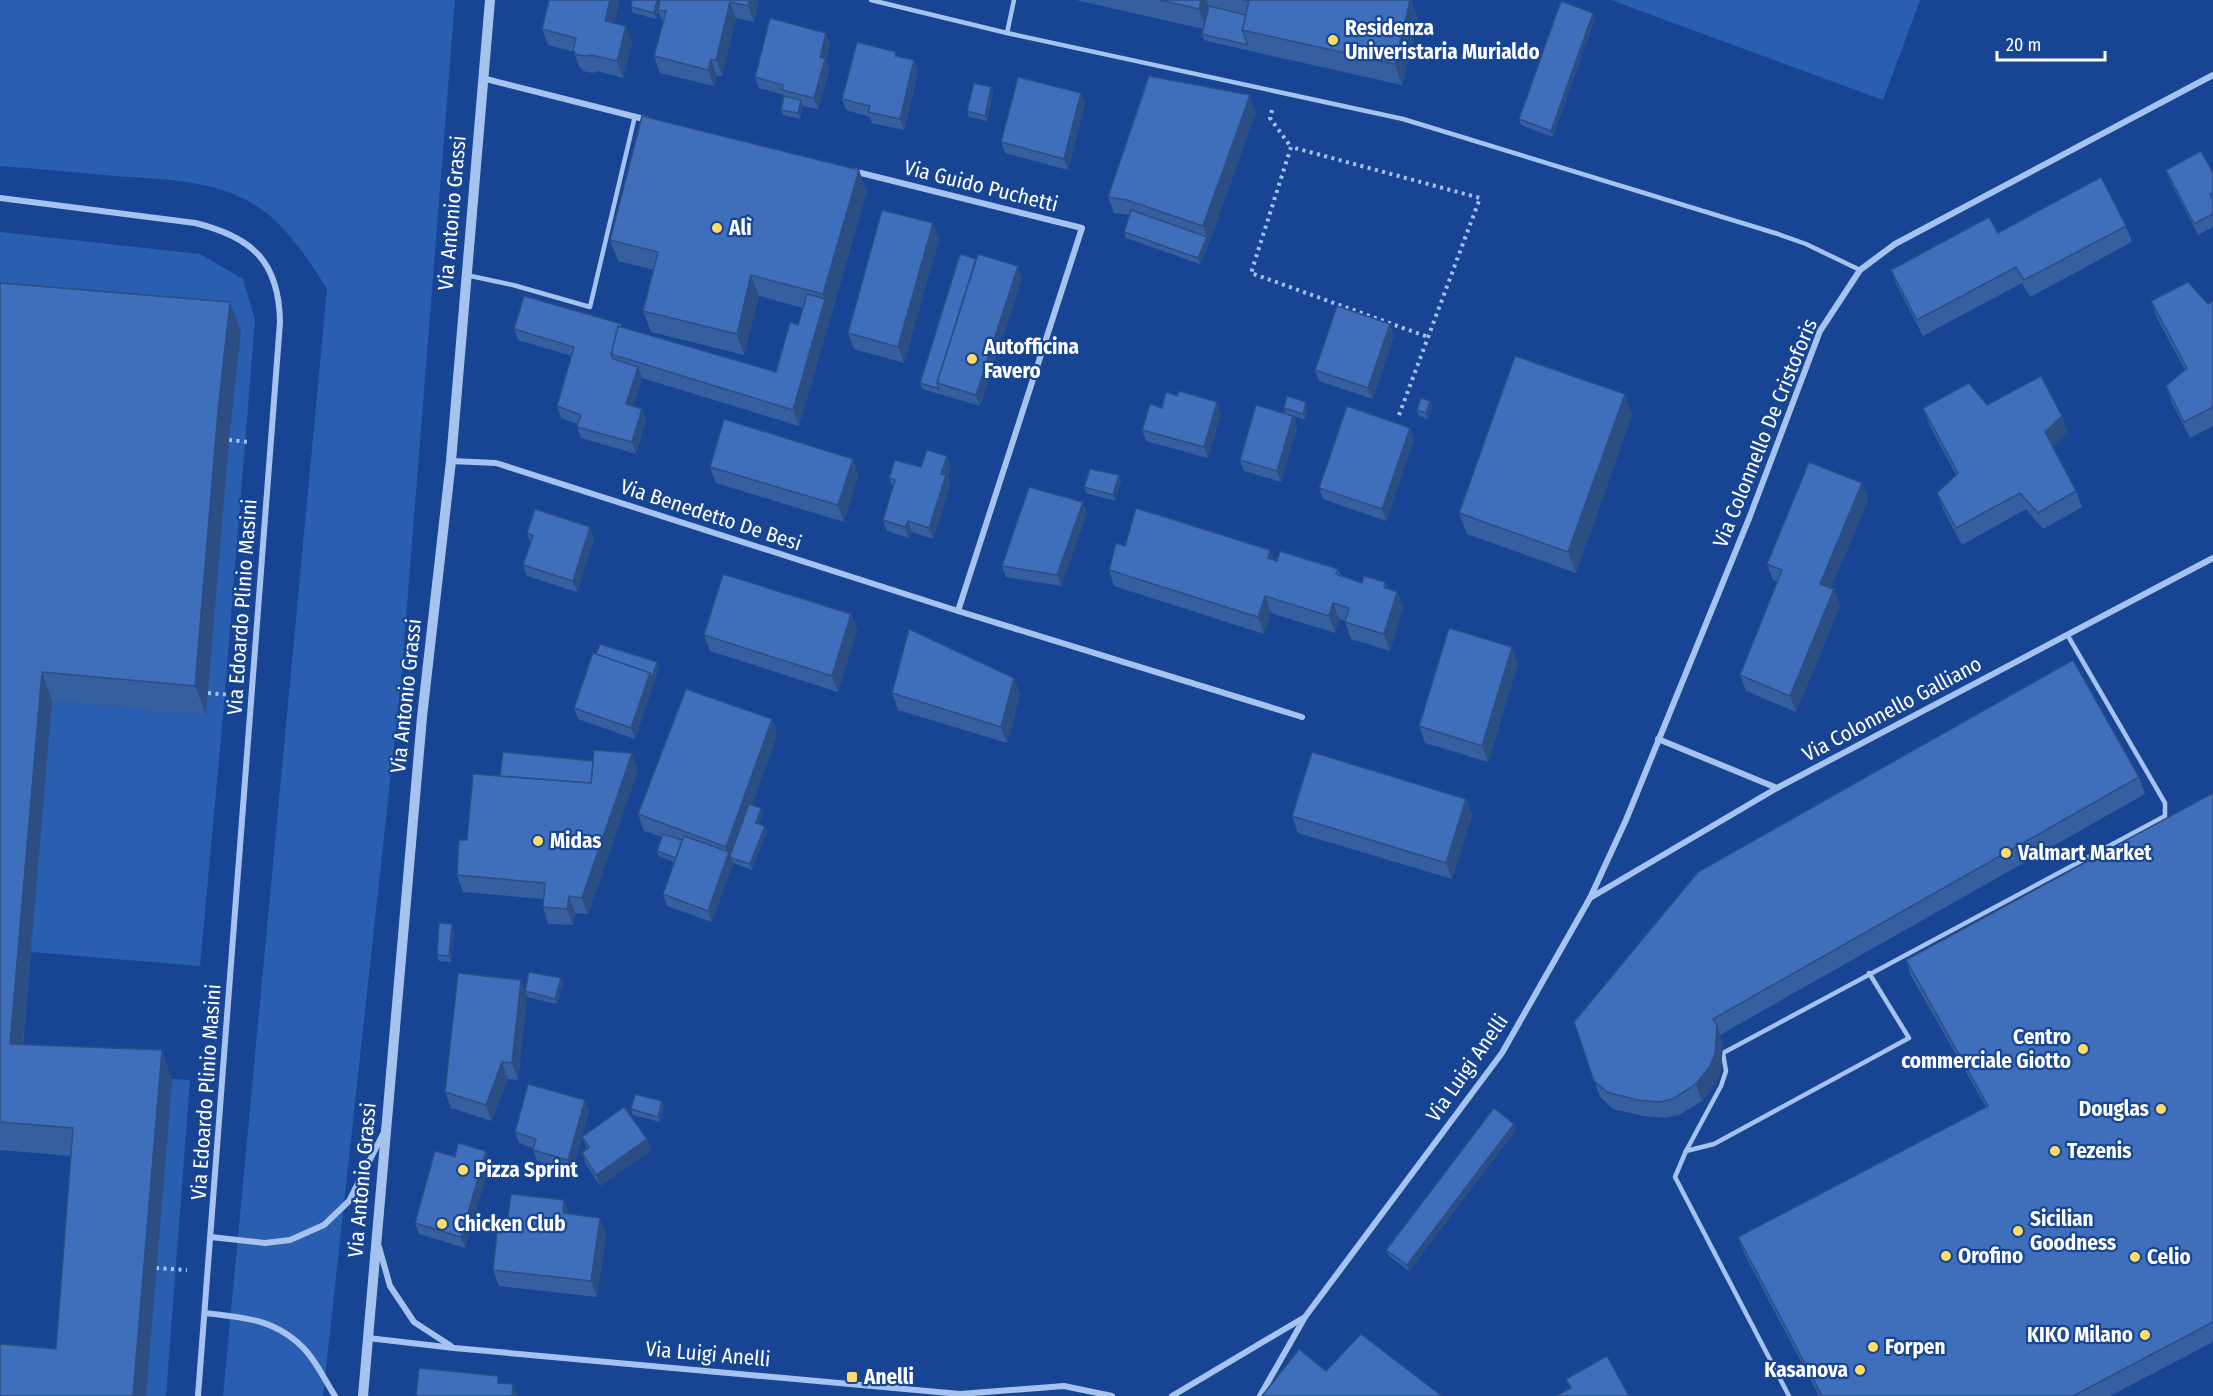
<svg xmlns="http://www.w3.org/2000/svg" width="2213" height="1396" font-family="'Fira Sans Condensed',sans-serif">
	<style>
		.green { fill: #295eb1 }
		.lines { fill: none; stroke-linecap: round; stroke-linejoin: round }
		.path { stroke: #a6c3f0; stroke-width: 4; stroke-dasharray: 3 4.5; stroke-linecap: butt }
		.service { stroke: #a6c3f0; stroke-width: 4.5 }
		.minor { stroke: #a6c3f0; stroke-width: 6 }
		.tertiary { stroke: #a6c3f0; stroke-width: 10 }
		.wall { fill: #365fa0 }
		.shaded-wall { fill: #2c4e82 }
		.building { fill: #3f6fba; stroke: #2c4e82; stroke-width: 1.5 }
		.poi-dot { fill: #ffdc65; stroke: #174593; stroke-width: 2 }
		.labels { text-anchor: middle; stroke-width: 4.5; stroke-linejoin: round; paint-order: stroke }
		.poi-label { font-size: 21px; font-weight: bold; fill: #fff; stroke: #174593; text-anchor: start }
		.street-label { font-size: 21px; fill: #fff; stroke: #174593 }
	</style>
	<rect width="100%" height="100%" fill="#174593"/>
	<!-- green -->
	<g class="green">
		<path d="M 0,0 L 455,0 L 401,681 L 323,1396 L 223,1396 L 327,289 C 311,263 289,230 264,211 C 220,179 167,180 115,176 C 76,172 38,169 0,166 Z"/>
		<polygon points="1611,0 1920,0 1883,100"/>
		<polygon points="0,232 200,254 243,279 255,320 223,716 200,966 31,952 52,701 206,714 229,440 0,284"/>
		<polygon points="172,1079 190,1080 166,1396 146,1396"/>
	</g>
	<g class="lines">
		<!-- path -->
		<g class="path">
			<polyline points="1272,110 1270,118 1291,147"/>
			<polyline points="1399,415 1480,198 1291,147 1251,273 1428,337"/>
			<polyline points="229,440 249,442"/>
			<polyline points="208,693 230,695"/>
			<polyline points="156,1268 187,1270"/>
		</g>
		<!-- service -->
		<g class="service">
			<polyline points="871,0 1007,33 1403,119 1778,234 1806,244 1860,270"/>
			<polyline points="1007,33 1014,0"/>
			<polyline points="466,275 513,285 590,307 635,116"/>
			<polyline points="1686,1151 1721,1086 1726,1071 1723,1053 2165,816 2165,803 2068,636"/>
			<polyline points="1789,1396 1675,1177 1686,1151 1714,1144 1909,1038 1869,973"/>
		</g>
		<!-- minor -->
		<g class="minor">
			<polyline points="482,78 648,120"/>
			<polyline points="853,171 1082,228 958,611"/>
			<path d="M 0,198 L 195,223 C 252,237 279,261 280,322 L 198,1396"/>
			<polyline points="451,461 496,463 958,611 1302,717"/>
			<polyline points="1658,739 1777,788"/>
			<polyline points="1590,898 1777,788 2213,558"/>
			<polyline points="211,1237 265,1243 290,1240 324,1225 349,1201 384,1132"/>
			<polyline points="379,1247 390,1286 414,1322 451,1346"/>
			<path d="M 205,1313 C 245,1317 279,1320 307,1352 C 318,1365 326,1382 335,1396"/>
			<polyline points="368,1338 454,1348 960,1394 1064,1386 1112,1396"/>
			<polyline points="1172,1396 1305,1317"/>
			<polyline points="1260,1396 1305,1317 1502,1053 1590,898 1626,820 1750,516 1820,331 1860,270 1895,244 2213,75"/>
		</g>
		<!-- tertiary -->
		<polyline class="tertiary" points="363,1396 422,717 451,461 490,0"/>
	</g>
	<!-- wall -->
	<g class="wall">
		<polygon points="549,0 620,0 614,23 632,43 623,78 597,71 593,73 583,71 579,66 574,52 548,45 542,29"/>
		<polygon points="632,0 759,0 754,22 736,18 722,76 717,76 714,86 660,73 654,56 663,23 658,11 656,19 633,13 631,7"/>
		<polygon points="1076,0 1411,0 1418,20 1402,85 1250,51 1204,40 1202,34 1203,29"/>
		<polygon points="1593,13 1595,18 1553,137 1521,125 1519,119"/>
		<polygon points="826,33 830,44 826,61 829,70 818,109 803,106 800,119 783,115 781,110 784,95 759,88 755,77"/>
		<polygon points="898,56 914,60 918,72 904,130 872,123 870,117 846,110 842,99"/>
		<polygon points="991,87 993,92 987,121 969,117 967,111"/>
		<polygon points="1085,104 1068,170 1005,153 1001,142"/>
		<polygon points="1256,112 1209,243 1200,264 1126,238 1124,232 1130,215 1114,213 1108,197"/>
		<polygon points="2166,170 2213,173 2213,227 2198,235 2170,181"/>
		<polygon points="867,191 799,426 642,378 633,406 642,409 646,420 636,454 581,438 577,427 578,424 561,418 557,406 572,356 518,340 514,329 623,327 776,372 798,325 803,308 759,296 744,355 651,332 643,311 654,270 618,261 610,240"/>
		<polygon points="2126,226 2132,242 2030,297 2022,283 1923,336 1897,286 1891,270 1998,233"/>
		<polygon points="939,239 904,363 854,349 848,333"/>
		<polygon points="1022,278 980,406 922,389 920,383"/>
		<polygon points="0,283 241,331 229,440 206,715 52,701 23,1045 172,1079 146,1396 0,1396 56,1349 71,1156 0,1150"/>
		<polygon points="2151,301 2208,304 2213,301 2213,426 2190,438 2172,403 2166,386 2185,370 2157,318"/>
		<polygon points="1390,324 1394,336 1373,399 1319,381 1315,370"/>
		<polygon points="1430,401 1432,406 1428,419 1419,416 1417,410"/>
		<polygon points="1987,405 2068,433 2053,447 2076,491 2082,507 2043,529 2026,509 1962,545 1943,509 1937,493 1956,475 1929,424 1923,408"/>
		<polygon points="1162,408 1221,413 1208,458 1146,441 1142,430"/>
		<polygon points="1284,408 1308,408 1305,420 1294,416 1297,427 1281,482 1244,471 1240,460 1286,414"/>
		<polygon points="1632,415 1576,573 1467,534 1459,513"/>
		<polygon points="1410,428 1414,439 1386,521 1323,499 1319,488"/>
		<polygon points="853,459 858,475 844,522 716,483 710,467"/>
		<polygon points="921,467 951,467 948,478 950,486 933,539 912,532 909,538 887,531 883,520 893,488 889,478"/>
		<polygon points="1119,475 1121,481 1115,501 1086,493 1084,487"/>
		<polygon points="1862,483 1868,500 1831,588 1834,589 1840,606 1796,712 1746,691 1740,675 1778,582 1773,580 1767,564"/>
		<polygon points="1087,513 1061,586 1006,577 1002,566"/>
		<polygon points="527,533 594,538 577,592 527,576 523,565 531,544"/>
		<polygon points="1125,546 1273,559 1338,569 1340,575 1362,583 1385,582 1388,589 1397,592 1403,608 1390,651 1351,639 1345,621 1339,619 1335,633 1271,613 1264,634 1114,586 1109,570"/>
		<polygon points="851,614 857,630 838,692 710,651 704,635"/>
		<polygon points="596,654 657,662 659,667 635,739 578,719 574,708"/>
		<polygon points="1518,664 1488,762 1425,743 1419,726"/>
		<polygon points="1014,678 1020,695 1007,743 898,710 892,693"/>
		<polygon points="777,735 752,805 761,808 763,814 759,824 765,826 767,831 752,870 733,863 712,922 667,906 663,894 674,862 659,856 657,851 662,837 644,831 638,814"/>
		<polygon points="638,770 588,914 575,913 573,925 548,924 543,907 543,899 463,892 457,875 467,840 500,776"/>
		<polygon points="2139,777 2145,794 1720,1035 1723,1043 1721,1070 1716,1083 1702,1101 1679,1115 1665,1118 1643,1116 1613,1109 1600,1097 1574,1022"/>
		<polygon points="2213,793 2213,1342 2110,1396 1819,1396 1744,1253 1738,1237 1986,1107 1911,976 1906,960"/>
		<polygon points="1466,799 1472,815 1452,879 1298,833 1292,816"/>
		<polygon points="454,930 451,962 439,961 437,955"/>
		<polygon points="563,984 557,1004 527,997 518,1080 508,1079 492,1121 451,1108 445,1092 525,991"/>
		<polygon points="585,1100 589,1111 572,1171 537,1161 533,1150 533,1148 519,1143 515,1132"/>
		<polygon points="664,1107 660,1122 633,1115 631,1109"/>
		<polygon points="1514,1124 1516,1130 1409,1271 1389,1256 1386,1250"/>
		<polygon points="582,1137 647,1139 651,1150 600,1186 586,1164 582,1153 587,1149"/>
		<polygon points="486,1151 490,1162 465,1248 419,1234 415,1223 455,1157"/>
		<polygon points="564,1200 569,1213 606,1234 597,1297 499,1286 493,1270 506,1231"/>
	</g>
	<!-- shaded-wall -->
	<g class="shaded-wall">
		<polygon points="610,0 620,0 611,37 605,21"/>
		<polygon points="657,0 661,0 656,19 654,13"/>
		<polygon points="749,0 759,0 754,22 748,6"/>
		<polygon points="1201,0 1206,0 1211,12 1206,30 1199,9"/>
		<polygon points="1410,0 1418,20 1402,85 1395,64"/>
		<polygon points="730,2 736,18 722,76 716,60"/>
		<polygon points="1593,13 1595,18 1553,137 1551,131"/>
		<polygon points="626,26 632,43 623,78 617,61"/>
		<polygon points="826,33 830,44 826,61 829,70 818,109 814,98 820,57"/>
		<polygon points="711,59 717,76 714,86 708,70"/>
		<polygon points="914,60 918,72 904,130 900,119"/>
		<polygon points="991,87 993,92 987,121 985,116"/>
		<polygon points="1081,93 1085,104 1068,170 1064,159"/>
		<polygon points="1250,95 1256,112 1209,243 1200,264 1198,258 1207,237 1203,226"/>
		<polygon points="801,100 803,106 800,119 798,113"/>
		<polygon points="859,170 867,191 799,426 793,410 825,299 823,294"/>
		<polygon points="933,223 939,239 904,363 898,347"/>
		<polygon points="1018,266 1022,278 980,406 976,395"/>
		<polygon points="751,275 759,296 744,355 737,334"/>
		<polygon points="230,302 241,331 229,440 206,715 195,686 218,411"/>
		<polygon points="1390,324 1394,336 1373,399 1368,388"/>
		<polygon points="638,367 642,378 630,415 626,404"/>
		<polygon points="1625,394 1632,415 1576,573 1568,552"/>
		<polygon points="1430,401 1432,406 1428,419 1426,413"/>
		<polygon points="1217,402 1221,413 1208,458 1204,447"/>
		<polygon points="1306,402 1308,408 1305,420 1303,414"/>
		<polygon points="642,409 646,420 636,454 632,442"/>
		<polygon points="1293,416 1297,427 1281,482 1277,471"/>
		<polygon points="2062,416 2068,433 2051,449 2045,432"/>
		<polygon points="1410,428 1414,439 1386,521 1382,509"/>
		<polygon points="947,456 951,467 948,478 950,486 933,539 929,528 941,474"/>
		<polygon points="853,459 858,475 844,522 838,505"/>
		<polygon points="1119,475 1121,481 1115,501 1113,495"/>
		<polygon points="1862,483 1868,500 1826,600 1820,584"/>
		<polygon points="1083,502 1087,513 1061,586 1057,575"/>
		<polygon points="908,521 912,532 909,538 905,527"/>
		<polygon points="590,527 594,538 577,592 573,581"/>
		<polygon points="1270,550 1276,566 1268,558"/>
		<polygon points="1834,589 1840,606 1796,712 1790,696"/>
		<polygon points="1397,592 1403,608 1390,651 1384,634"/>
		<polygon points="1265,596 1271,613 1264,634 1258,617"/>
		<polygon points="1333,603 1339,619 1335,633 1329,616"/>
		<polygon points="851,614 857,630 838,692 832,676"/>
		<polygon points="1512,647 1518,664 1488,762 1482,746"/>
		<polygon points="657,662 659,667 635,739 631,728 650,673"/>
		<polygon points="42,672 52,701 20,1073 10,1044"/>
		<polygon points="1014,678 1020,695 1007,743 1001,727"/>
		<polygon points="772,719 777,735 733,859 731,858 733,863 712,922 708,911 728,854 726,847"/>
		<polygon points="632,753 638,770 588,914 582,898"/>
		<polygon points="1466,799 1472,815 1452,879 1446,863"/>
		<polygon points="761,808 763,814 758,828 756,823"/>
		<polygon points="765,826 767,831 752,870 750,864"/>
		<polygon points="569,896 575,913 573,925 567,909"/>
		<polygon points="452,924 454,930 451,962 449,956"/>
		<polygon points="561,978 563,984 557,1004 555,999"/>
		<polygon points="521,980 527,997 518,1080 512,1063"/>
		<polygon points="1717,1026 1723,1043 1721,1070 1716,1083 1702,1101 1696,1084"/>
		<polygon points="162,1050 172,1079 146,1396 133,1396"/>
		<polygon points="502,1062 508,1079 492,1121 486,1105"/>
		<polygon points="585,1100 589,1111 572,1171 568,1160"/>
		<polygon points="662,1101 664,1107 660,1122 658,1117"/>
		<polygon points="1514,1124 1516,1130 1409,1271 1407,1265"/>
		<polygon points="647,1139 651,1150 600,1186 596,1175"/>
		<polygon points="486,1151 490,1162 465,1248 461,1237"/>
		<polygon points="564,1200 570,1216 563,1213"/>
		<polygon points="600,1218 606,1234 597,1297 591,1281"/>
		<polygon points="513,1384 517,1395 517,1396 512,1396"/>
	</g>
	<!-- building -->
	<g class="building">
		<polygon points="549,0 610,0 605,21 626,26 617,61 591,55 587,56 577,55 573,50 576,38 542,29"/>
		<polygon points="632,0 657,0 654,13 631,7"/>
		<polygon points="660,0 749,0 748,6 730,2 716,60 711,59 708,70 654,56 666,11 658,10"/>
		<polygon points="1159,0 1201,0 1199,9"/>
		<polygon points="1243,0 1410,0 1395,64 1242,30 1249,1"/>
		<polygon points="1561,1 1593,13 1551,131 1519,119"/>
		<polygon points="1209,6 1246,15 1242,30 1248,45 1202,34"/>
		<polygon points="770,18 826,33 820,57 825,59 814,98 782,90 783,85 755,77"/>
		<polygon points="857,42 896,52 895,56 914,60 900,119 868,112 870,106 842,99"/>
		<polygon points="1149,76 1250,95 1203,226 1127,200 1108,197"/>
		<polygon points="1018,77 1081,93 1064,159 1001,142"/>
		<polygon points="974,83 991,87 985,116 967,111"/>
		<polygon points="784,96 801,100 798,113 781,110"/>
		<polygon points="642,116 859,170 823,294 751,275 737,334 643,311 658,252 610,240"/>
		<polygon points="2201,151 2213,173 2213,193 2210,194 2213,201 2213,214 2194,224 2166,170"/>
		<polygon points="2101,177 2126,226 2024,280 2016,267 1917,320 1891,270 1989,217 1998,233"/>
		<polygon points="882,210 933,223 898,347 848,333"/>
		<polygon points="1131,210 1207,237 1198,258 1124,232"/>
		<polygon points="960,254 976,259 937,383 939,389 920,383"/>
		<polygon points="978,254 1018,266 976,395 937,383"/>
		<polygon points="2188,282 2208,304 2213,301 2213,407 2184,422 2166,386 2187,368 2151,301"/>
		<polygon points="0,283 230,302 218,411 195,686 42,672 10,1044 162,1050 133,1396 0,1396 0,1344 56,1349 73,1128 0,1122"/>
		<polygon points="807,294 825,299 793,410 611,354 618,326 776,372 790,322 798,325"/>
		<polygon points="524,296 622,324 621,327 618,326 611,354 613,359 638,367 626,404 642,409 632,442 577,427 581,415 557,406 574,347 514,329"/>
		<polygon points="1337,306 1390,324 1368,388 1315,370"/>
		<polygon points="1515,356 1625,394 1568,552 1459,513"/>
		<polygon points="2041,376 2062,416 2045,432 2076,491 2038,513 2020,493 1956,528 1937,493 1958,473 1923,408 1969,383 1987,405"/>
		<polygon points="1179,391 1217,402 1204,447 1142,430 1150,404 1162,408 1166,392 1177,396"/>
		<polygon points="1287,396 1306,402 1303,414 1284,408"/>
		<polygon points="1421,398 1430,401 1426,413 1417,410"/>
		<polygon points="1256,405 1293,416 1277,471 1240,460"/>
		<polygon points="1347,406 1410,428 1382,509 1319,488"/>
		<polygon points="724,419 853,459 838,505 710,467"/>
		<polygon points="927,450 947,456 941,474 946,475 929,528 908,521 905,527 883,520 895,480 889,478 895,460 921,467"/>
		<polygon points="1809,462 1862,483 1820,584 1834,589 1790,696 1740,675 1782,570 1767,564"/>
		<polygon points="1090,469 1119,475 1113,495 1084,487"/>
		<polygon points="1029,487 1083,502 1057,575 1002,566"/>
		<polygon points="1136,508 1270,550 1268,558 1277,561 1280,551 1338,569 1336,574 1362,583 1364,576 1385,582 1384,587 1397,592 1384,634 1345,622 1349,608 1333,603 1329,616 1265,596 1258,617 1109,570 1116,543 1125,546"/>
		<polygon points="535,509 590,527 573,581 523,565 533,536 527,533"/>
		<polygon points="723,574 851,614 832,676 704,635"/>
		<polygon points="1449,628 1512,647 1482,746 1419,726"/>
		<polygon points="909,629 1014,678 1001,727 892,693"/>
		<polygon points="600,644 657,662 652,678 650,673 596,654"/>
		<polygon points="593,653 650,673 631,728 574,708"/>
		<polygon points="2073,660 2139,777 1713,1019 1717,1026 1715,1054 1710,1066 1696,1084 1673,1099 1659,1102 1637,1100 1607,1092 1594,1081 1574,1022 1698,872"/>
		<polygon points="686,689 772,719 726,847 638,814"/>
		<polygon points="594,750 632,753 582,898 569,896 567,909 543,907 545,883 457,875 459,840 467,840 473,774 591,783"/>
		<polygon points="503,752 593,761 591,783 500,776"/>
		<polygon points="1312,752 1466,799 1446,863 1292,816"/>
		<polygon points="2213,793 2213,1322 2073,1396 1822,1396 1738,1237 1988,1106 1906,960"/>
		<polygon points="749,804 761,808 756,823 765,826 750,864 731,858 730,856"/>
		<polygon points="663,834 682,840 676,858 657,851"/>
		<polygon points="684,836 729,852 708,911 663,894"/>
		<polygon points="439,923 452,924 449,956 437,955"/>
		<polygon points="529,972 561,978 555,999 525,991"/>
		<polygon points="458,973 521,980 512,1063 502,1062 486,1105 445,1092"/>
		<polygon points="528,1084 585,1100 568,1160 533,1150 536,1139 515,1132"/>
		<polygon points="635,1094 662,1101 658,1117 631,1109"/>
		<polygon points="624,1107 647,1139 596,1175 582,1153 589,1147 582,1137"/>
		<polygon points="1494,1108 1514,1124 1407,1265 1386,1250"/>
		<polygon points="458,1143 486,1151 461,1237 415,1223 435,1151 455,1157"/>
		<polygon points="511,1194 564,1200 563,1213 600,1218 591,1281 493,1270 497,1231 506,1231"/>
		<polygon points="1361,1334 1442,1396 1262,1396 1299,1349 1326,1371"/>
		<polygon points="1607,1356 1629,1396 1556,1396 1571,1388 1566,1379"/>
		<polygon points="419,1368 498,1376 498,1383 513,1384 512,1396 416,1396"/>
	</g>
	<!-- markers -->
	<g class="poi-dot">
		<circle cx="1333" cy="40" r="6"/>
		<circle cx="717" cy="228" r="6"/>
		<circle cx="972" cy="359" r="6"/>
		<circle cx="538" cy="841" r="6"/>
		<circle cx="2006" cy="853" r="6"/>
		<circle cx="2083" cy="1049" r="6"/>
		<circle cx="2161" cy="1109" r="6"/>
		<circle cx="2055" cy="1151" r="6"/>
		<circle cx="463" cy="1170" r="6"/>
		<circle cx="442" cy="1224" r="6"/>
		<circle cx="2018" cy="1231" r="6"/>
		<circle cx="1946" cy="1256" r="6"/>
		<circle cx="2135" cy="1257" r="6"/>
		<circle cx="2145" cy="1335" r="6"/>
		<circle cx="1873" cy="1347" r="6"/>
		<circle cx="1860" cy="1370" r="6"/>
		<rect x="846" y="1371" width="12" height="12" rx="3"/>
	</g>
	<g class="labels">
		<!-- poi labels -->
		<g class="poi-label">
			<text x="1345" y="35">Residenza<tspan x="1345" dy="24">Univeristaria Murialdo</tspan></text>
			<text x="729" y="235">Alì</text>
			<text x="984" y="354">Autofficina<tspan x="984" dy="24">Favero</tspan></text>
			<text x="550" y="848">Midas</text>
			<text x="2018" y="860">Valmart Market</text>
			<text x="2071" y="1044" text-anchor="end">Centro<tspan x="2071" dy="24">commerciale Giotto</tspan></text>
			<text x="2149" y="1116" text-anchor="end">Douglas</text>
			<text x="2067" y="1158">Tezenis</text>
			<text x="475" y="1177">Pizza Sprint</text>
			<text x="2030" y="1226">Sicilian<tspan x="2030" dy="24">Goodness</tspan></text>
			<text x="454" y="1231">Chicken Club</text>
			<text x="1958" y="1263">Orofino</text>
			<text x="2147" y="1264">Celio</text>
			<text x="2133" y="1342" text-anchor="end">KIKO Milano</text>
			<text x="1885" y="1354">Forpen</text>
			<text x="1848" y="1377" text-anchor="end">Kasanova</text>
			<text x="864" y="1384">Anelli</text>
		</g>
		<!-- street labels -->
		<g class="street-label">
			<text transform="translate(981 186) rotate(14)" y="7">Via Guido Puchetti</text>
			<text transform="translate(452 213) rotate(-85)" y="7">Via Antonio Grassi</text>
			<text transform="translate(1765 433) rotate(-68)" y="7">Via Colonnello De Cristoforis</text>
			<text transform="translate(711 515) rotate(18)" y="7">Via Benedetto De Besi</text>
			<text transform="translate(242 607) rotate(-86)" y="7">Via Edoardo Plinio Masini</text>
			<text transform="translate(406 696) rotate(-84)" y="7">Via Antonio Grassi</text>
			<text transform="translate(1892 709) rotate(-28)" y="7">Via Colonnello Galliano</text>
			<text transform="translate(1467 1068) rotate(-55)" y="7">Via Luigi Anelli</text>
			<text transform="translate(206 1092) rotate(-86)" y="7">Via Edoardo Plinio Masini</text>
			<text transform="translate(362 1180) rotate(-85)" y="7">Via Antonio Grassi</text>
			<text transform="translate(708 1354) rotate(5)" y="7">Via Luigi Anelli</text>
		</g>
	</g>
	<!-- scale -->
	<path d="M1997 51v9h108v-9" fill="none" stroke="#ffffff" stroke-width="3"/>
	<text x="2006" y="51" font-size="18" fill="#ffffff" stroke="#174593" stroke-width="4.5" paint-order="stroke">20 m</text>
</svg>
